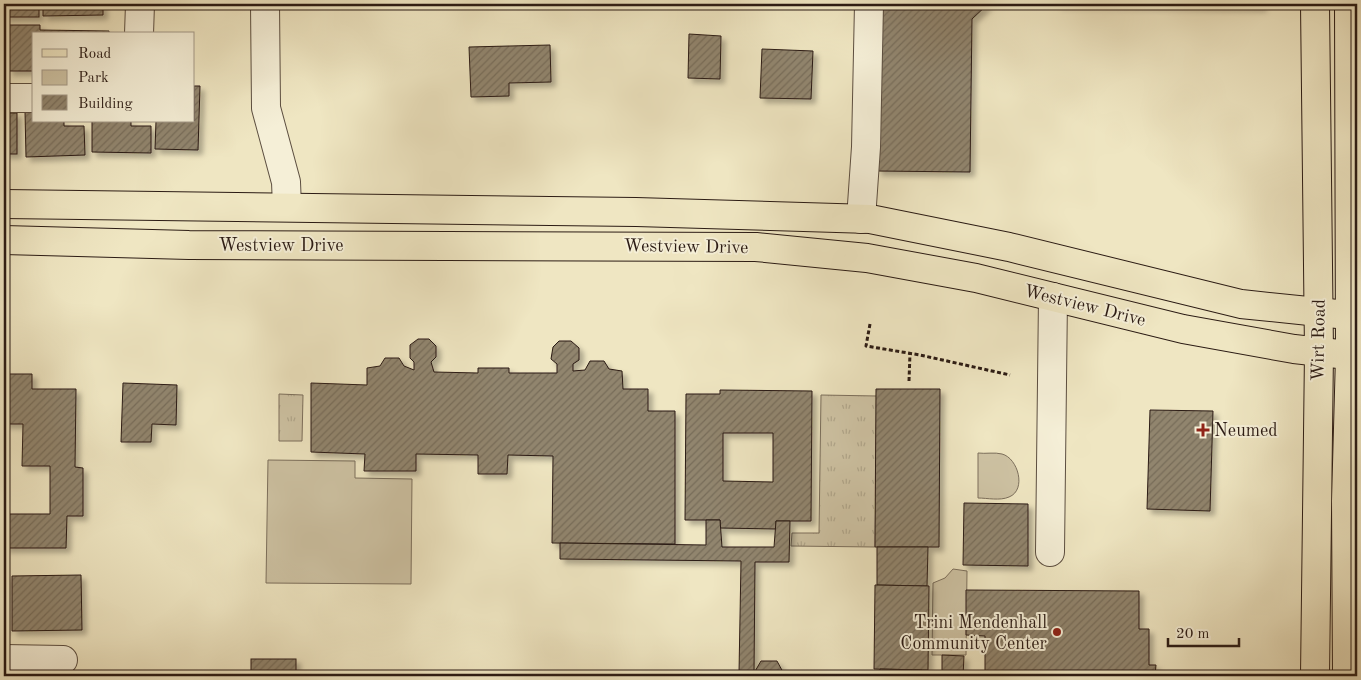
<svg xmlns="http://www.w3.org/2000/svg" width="1361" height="680" font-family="'Old Standard TT',serif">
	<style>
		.grass { fill: url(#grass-tufts); stroke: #7c6f5c }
		.park { fill: #cec3a4; stroke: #7c6f5c }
		.building { fill: url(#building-hatch); stroke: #2b1b14; fill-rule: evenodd; filter: url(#shadow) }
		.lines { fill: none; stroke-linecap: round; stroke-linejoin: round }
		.minor-casing { stroke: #5c4e40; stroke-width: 30 }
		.major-casing { stroke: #2b1b14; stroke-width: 30 }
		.path { stroke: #2b1b14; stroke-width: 3; stroke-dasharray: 4 2.5; stroke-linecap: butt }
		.minor { stroke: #f5efd7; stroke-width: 28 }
		.major { stroke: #efe6c2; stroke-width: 28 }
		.poi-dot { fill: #8f2418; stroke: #f5efd7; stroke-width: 2 }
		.labels { text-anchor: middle; stroke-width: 4; stroke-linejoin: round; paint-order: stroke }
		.street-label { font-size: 18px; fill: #2b1b14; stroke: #f5efd7 }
		.poi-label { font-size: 18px; fill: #2b1b14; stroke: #f5efd7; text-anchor: start }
	</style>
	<defs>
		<pattern id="grass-tufts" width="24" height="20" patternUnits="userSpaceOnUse" patternTransform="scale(1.25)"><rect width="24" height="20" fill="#cec3a4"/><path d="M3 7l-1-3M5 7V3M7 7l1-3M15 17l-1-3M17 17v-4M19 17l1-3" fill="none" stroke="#b1a78c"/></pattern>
		<pattern id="building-hatch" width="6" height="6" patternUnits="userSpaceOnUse" patternTransform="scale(1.25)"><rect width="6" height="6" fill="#91856e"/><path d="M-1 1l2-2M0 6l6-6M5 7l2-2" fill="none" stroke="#776c59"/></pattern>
		<filter id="shadow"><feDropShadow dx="4.5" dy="4.5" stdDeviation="2.5" flood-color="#0004"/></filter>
	</defs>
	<rect width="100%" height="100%" fill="#efe6c2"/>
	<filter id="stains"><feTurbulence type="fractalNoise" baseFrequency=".004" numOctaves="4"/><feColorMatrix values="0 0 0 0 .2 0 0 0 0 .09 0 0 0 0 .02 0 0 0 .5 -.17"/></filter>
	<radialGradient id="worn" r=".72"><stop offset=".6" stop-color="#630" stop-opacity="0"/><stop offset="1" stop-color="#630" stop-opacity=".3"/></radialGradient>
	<!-- grass -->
	<g class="grass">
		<polygon points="279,394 303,395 302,441 279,441"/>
		<polygon points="821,395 877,396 875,547 791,546 792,533 819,533"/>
	</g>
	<!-- park -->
	<g class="park">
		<path d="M 978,453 C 985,454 995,452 1002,454 C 1018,458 1027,490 1009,497 C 1000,501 987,498 978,498 Z"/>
		<polygon points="268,460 355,461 355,478 412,479 411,584 266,583"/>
		<polygon points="953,569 967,571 966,655 932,655 933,583 945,578"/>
	</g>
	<!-- building -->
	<g class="building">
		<rect x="4" y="4" width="35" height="13"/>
		<polygon points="43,4 103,4 103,15 43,16"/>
		<polygon points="880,4 988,4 972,19 970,172 877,171"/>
		<polygon points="1057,4 1262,4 1262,7"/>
		<polygon points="9,25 40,25 40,30 109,31 109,34 34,34 34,71 8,71"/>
		<polygon points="689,34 721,36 720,79 688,78"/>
		<polygon points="550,45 551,82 509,83 509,96 471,97 469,47"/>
		<polygon points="762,49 813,51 811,99 760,98"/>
		<polygon points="194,86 200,86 198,150 155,149 156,121 194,121"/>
		<polygon points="25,112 34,112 34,121 64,121 64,126 84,126 85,155 26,157"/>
		<rect x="4" y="113" width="13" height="41"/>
		<polygon points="92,121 131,121 131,126 151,126 151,153 92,152"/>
		<polygon points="418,339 429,339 436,346 436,357 431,362 434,372 478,373 478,368 509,368 509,373 557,373 557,364 551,359 553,347 559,341 571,341 579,348 579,360 573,364 573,371 585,370 590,361 604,361 609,369 622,371 623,389 648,389 648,411 675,411 675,544 552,543 553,456 508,455 507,474 478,474 478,455 416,454 416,471 364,471 365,454 311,452 311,383 367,385 367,368 380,366 385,358 399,358 404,366 414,370 414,362 410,358 410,345"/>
		<polygon points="4,374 32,374 32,389 76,389 75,467 83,468 83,516 67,516 66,548 4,548 4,514 50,514 50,466 22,466 23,424 4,424"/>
		<polygon points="123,383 177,385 176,425 152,424 151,442 121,442"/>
		<polygon points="876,389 940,389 939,547 875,547"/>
		<path d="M 720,390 L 812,391 L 811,521 L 776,521 L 776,529 L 720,528 L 720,520 L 685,520 L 686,394 L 720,394 ZM 723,433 L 773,433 L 773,482 L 723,481 Z"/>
		<polygon points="1150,410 1213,411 1210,511 1147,509"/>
		<polygon points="964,503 1028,504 1028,566 963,565"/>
		<polygon points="706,520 720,520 722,547 774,547 776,521 790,521 789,562 755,562 754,673 739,673 741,561 560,559 560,543 706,545"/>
		<polygon points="877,547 928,547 927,586 877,585"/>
		<polygon points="4,575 7,575 6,630 4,630"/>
		<polygon points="81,575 82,630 12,631 12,576"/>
		<polygon points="875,585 929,586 928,670 874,669"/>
		<polygon points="966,590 1139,591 1139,629 1149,629 1149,665 1156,665 1155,676 985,676 985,636 966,635"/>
		<polygon points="942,655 964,656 963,676 942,676"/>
		<rect x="251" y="659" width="45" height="17"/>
		<polygon points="761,661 777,661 784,674 801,674 801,676 737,676 737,673 754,673"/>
		<polygon points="880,669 922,670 922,676 880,676"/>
	</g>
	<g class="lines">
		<defs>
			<g id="minor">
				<polyline points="265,4 266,108 286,182 287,207"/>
				<polyline points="139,34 140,4"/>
				<polyline points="4,98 34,98"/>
				<polyline points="861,219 866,147 869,4"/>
				<polyline points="1050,552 1053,297"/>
				<polyline points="4,659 63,660"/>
			</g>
			<g id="major">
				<polyline points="4,204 636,212 870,219 1009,247 1241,304 1357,316"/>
				<polyline points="4,240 189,245 756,247 867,258 976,278 1183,329 1294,349 1357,356"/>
				<polyline points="1315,676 1319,352 1315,4"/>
				<polyline points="1347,676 1346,501 1350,356 1349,4"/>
			</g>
		</defs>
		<!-- minor casing -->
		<use href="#minor" class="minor-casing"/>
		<!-- major casing -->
		<use href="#major" class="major-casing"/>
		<!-- path -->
		<g class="path">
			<polyline points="870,324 866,346 920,355 1010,375"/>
			<polyline points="909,381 910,353"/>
		</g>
		<!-- minor -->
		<use href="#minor" class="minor"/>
		<!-- major -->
		<use href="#major" class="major"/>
	</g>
	<!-- markers -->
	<g class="poi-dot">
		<path d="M1200.5 422.5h5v5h5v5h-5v5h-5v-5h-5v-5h5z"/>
		<circle cx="1057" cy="632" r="5"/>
	</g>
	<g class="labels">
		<!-- street labels -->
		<g class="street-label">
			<text x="281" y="251">Westview Drive</text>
			<text transform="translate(686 246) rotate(1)" y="6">Westview Drive</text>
			<text transform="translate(1085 305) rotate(14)" y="6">Westview Drive</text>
			<text transform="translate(1318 340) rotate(-89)" y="6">Wirt Road</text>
		</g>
		<!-- poi labels -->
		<g class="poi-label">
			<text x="1214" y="436">Neumed</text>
			<text x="1047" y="628" text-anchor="end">Trini Mendenhall<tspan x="1047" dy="21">Community Center</tspan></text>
		</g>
	</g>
	<!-- margin -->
	<rect width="1361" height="680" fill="none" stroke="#efe6c2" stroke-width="20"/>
	<rect x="5" y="5" width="1351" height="670" fill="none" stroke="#2b1b14" stroke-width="2.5"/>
	<rect x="10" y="10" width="1341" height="660" fill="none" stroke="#2b1b14"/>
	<!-- legend -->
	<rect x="32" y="32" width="162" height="90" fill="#f5efd7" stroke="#a49a89"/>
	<rect x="42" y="49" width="25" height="8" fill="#efe6c2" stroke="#a49a89"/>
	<text x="78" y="58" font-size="15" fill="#2b1b14">Road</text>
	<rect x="42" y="70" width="25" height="15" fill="#cec3a4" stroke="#a49a89"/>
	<text x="78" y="82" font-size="15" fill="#2b1b14">Park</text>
	<rect x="42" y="95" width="25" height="15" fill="url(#building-hatch)" stroke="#a49a89"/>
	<text x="78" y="108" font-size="15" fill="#2b1b14">Building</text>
	<!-- scale -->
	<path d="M1168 638v8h71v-8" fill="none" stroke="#2b1b14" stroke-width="2.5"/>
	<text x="1176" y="638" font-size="15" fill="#2b1b14" stroke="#f5efd7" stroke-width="4" paint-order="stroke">20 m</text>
	<rect width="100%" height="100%" filter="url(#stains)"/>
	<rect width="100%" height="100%" fill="url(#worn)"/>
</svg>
